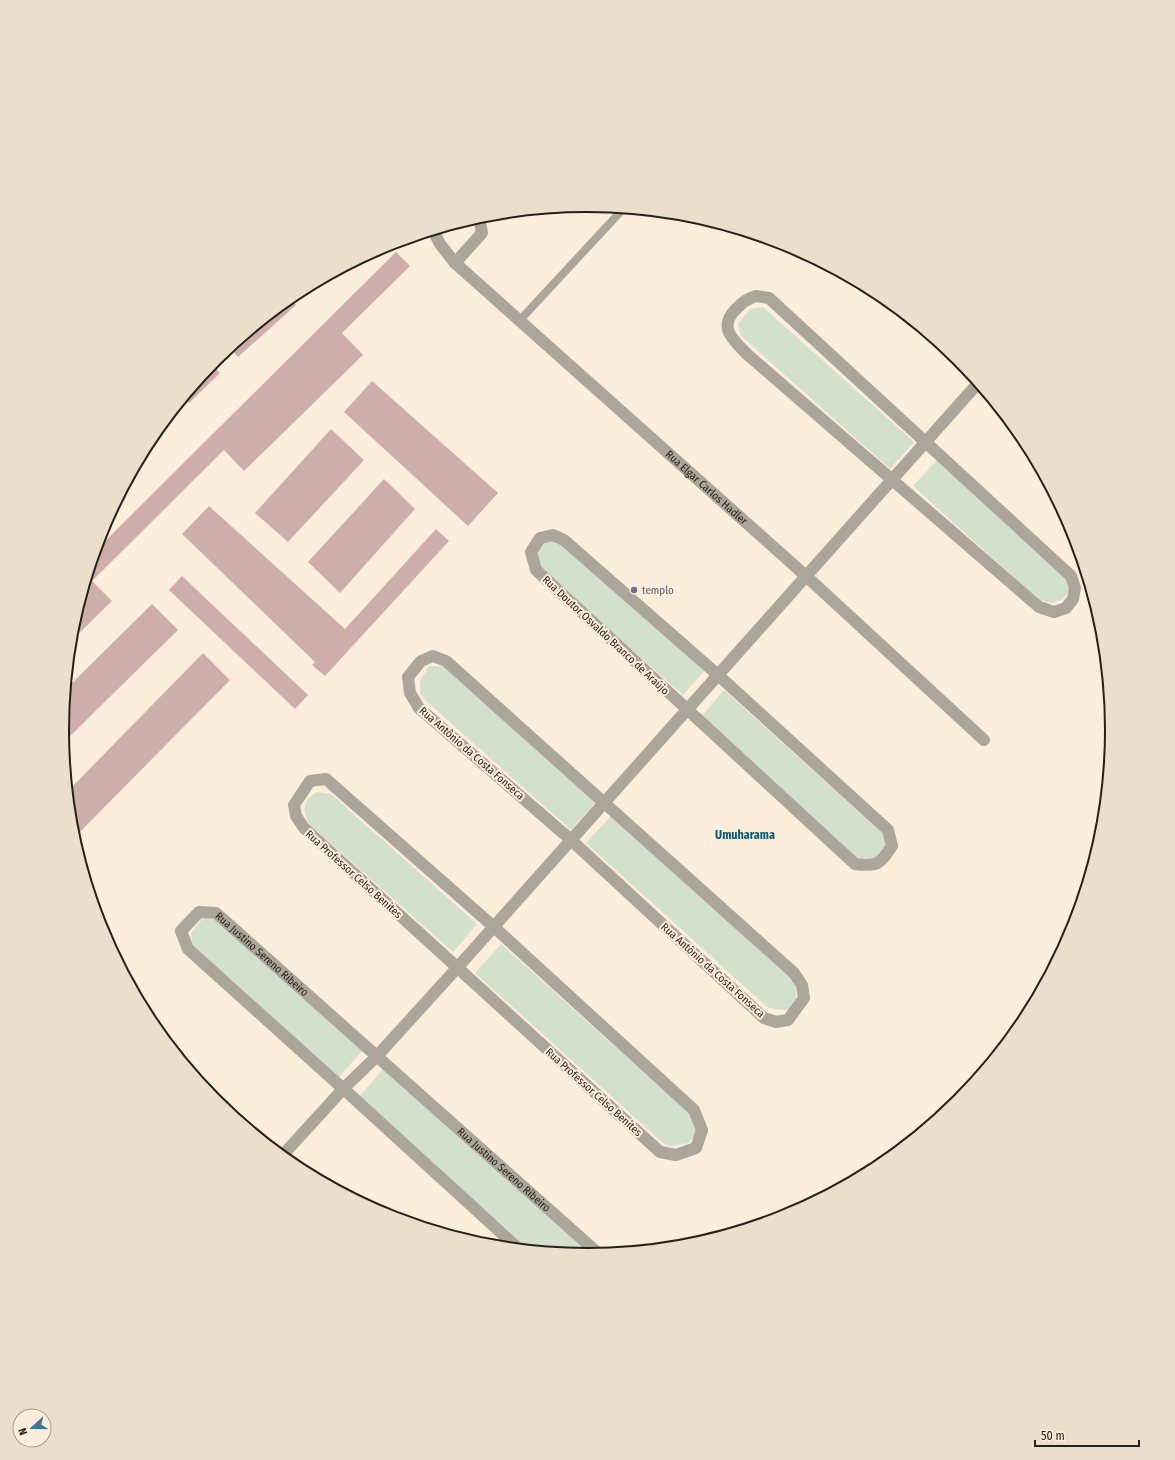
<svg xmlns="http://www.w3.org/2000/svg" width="1175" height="1460" font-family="'Fira Sans Condensed',sans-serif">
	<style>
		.green { fill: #d3e1cb }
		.building { fill: #cdaeab }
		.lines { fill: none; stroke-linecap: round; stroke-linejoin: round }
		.service { stroke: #aca69a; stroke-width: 8 }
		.minor { stroke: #aca69a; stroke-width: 12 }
		.tertiary { stroke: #aca69a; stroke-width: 12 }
		.worship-dot { fill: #6b7280; stroke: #fceedb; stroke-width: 1.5 }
		.labels { text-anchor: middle; stroke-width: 4; stroke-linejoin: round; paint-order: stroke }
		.street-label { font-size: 11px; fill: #272118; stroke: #fceedb }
		.worship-label { font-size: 11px; fill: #5b616d; stroke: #fceedb; text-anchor: start }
		.neighbourhood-label { font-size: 12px; font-weight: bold; fill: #075871; stroke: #fceedb }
		.rim { fill: none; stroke: #272118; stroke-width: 2 }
	</style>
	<rect width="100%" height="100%" fill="#fceedb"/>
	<!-- green -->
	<g class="green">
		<polygon points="763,307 914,442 890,469 741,336 738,324 750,309"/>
		<polygon points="937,460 1065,576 1070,591 1062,600 1051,603 1039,600 913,486"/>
		<polygon points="552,540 564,545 705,670 683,695 540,569 536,553 542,541"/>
		<polygon points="429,666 446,666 597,801 571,830 426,701 420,693 420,681"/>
		<polygon points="724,690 883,834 886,846 878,857 866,861 855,856 701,717"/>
		<path d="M 317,792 L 331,794 L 477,924 L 453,952 L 308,823 C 303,807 302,802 317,792 Z"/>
		<path d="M 612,815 L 791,977 C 799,992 798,996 789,1010 L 774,1009 L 767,1007 L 586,843 Z"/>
		<polygon points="203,918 217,920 362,1051 339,1077 193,946 191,933"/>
		<polygon points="501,944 690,1114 697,1130 689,1143 671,1146 663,1143 475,973"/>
		<polygon points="383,1069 592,1255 530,1250 358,1098"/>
	</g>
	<!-- building -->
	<g class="building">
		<polygon points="396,252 410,266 342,333 363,355 244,471 224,450 92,581 112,601 71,641 72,627 95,551"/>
		<polygon points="290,298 296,305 238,357 229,347"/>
		<polygon points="211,364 220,373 189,403 184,398"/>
		<polygon points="372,381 498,493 468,526 344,412"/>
		<polygon points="331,429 364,460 288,542 255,513"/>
		<polygon points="384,479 415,509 340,593 308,562"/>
		<polygon points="209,506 345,629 436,529 449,541 325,676 312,665 315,662 182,534"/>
		<polygon points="182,576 308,695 295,709 169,590"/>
		<polygon points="152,604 178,630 63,743 62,730 66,689"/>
		<polygon points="203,653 230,680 74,838 72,832 68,791"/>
	</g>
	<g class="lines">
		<!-- service -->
		<polyline class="service" points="520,320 624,208"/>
		<!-- minor -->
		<g class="minor">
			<path id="s1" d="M 433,230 L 440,244 L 455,263 L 806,576 L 984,740"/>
			<polyline points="455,263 482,233 479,216"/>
			<path d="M 756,296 L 769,298 L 1071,576 L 1075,588 L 1073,599 L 1066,608 L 1054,612 L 1039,607 L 748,355 C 734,341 717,328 736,309 C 743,302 747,299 756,296 Z"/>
			<path d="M 553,535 L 564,540 L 718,675 L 888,830 L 892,846 C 880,864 878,867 855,864 L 536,570 L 531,552 L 540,538 Z"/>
			<polygon points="433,656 446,661 794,973 802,985 804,998 788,1020 776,1022 764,1018 571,840 419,708 410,693 408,677 421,661"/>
			<polygon points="326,779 494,927 694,1110 702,1130 696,1148 676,1155 660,1152 304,828 296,816 294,805 310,781"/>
			<path id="s2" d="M 519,1249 L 348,1093 L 188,949 L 181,931 L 199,912 L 216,913 L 599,1254"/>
		</g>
		<!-- tertiary -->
		<polyline class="tertiary" points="282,1156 343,1089 378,1055 457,968 979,382"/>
	</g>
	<!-- markers -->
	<circle class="worship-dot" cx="634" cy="590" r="4"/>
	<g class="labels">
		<!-- street labels -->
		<g class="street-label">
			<text dy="4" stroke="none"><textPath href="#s1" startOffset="377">Rua Elgar Carlos Hadler</textPath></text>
			<text transform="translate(606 635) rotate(43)" y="4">Rua Doutor Osvaldo Branco de Araújo</text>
			<text transform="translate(472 753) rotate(41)" y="4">Rua Antônio da Costa Fonseca</text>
			<text transform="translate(354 874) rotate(42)" y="4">Rua Professor Celso Benites</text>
			<text dy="4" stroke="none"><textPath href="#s2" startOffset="571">Rua Justino Sereno Ribeiro</textPath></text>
			<text transform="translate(713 970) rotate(42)" y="4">Rua Antônio da Costa Fonseca</text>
			<text transform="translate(594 1092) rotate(42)" y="4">Rua Professor Celso Benites</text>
			<text dy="4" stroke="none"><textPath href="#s2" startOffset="895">Rua Justino Sereno Ribeiro</textPath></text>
		</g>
		<!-- worship labels -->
		<g class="worship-label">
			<text x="642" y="594">templo</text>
		</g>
		<!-- neighbourhood labels -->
		<g class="neighbourhood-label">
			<text x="745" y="839">Umuharama</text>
		</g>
	</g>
	<!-- crop -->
	<path d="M0 0H1175V1460H0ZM69 730a518 518 0 1 1 1036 0a518 518 0 1 1-1036 0Z" fill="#ebdecb" fill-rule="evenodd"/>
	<path class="rim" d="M69 730a518 518 0 1 1 1036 0a518 518 0 1 1-1036 0Z"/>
	<!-- north arrow -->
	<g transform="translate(32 1428) rotate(249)"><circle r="19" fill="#fceedb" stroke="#a79c8d"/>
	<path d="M0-3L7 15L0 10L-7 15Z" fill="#3c7890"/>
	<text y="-6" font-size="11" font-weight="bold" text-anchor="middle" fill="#272118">N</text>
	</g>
	<!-- scale -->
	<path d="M1035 1440v6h104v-6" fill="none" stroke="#272118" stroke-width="2"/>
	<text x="1041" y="1440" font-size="12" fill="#272118" stroke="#fceedb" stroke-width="3" paint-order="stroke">50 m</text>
</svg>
